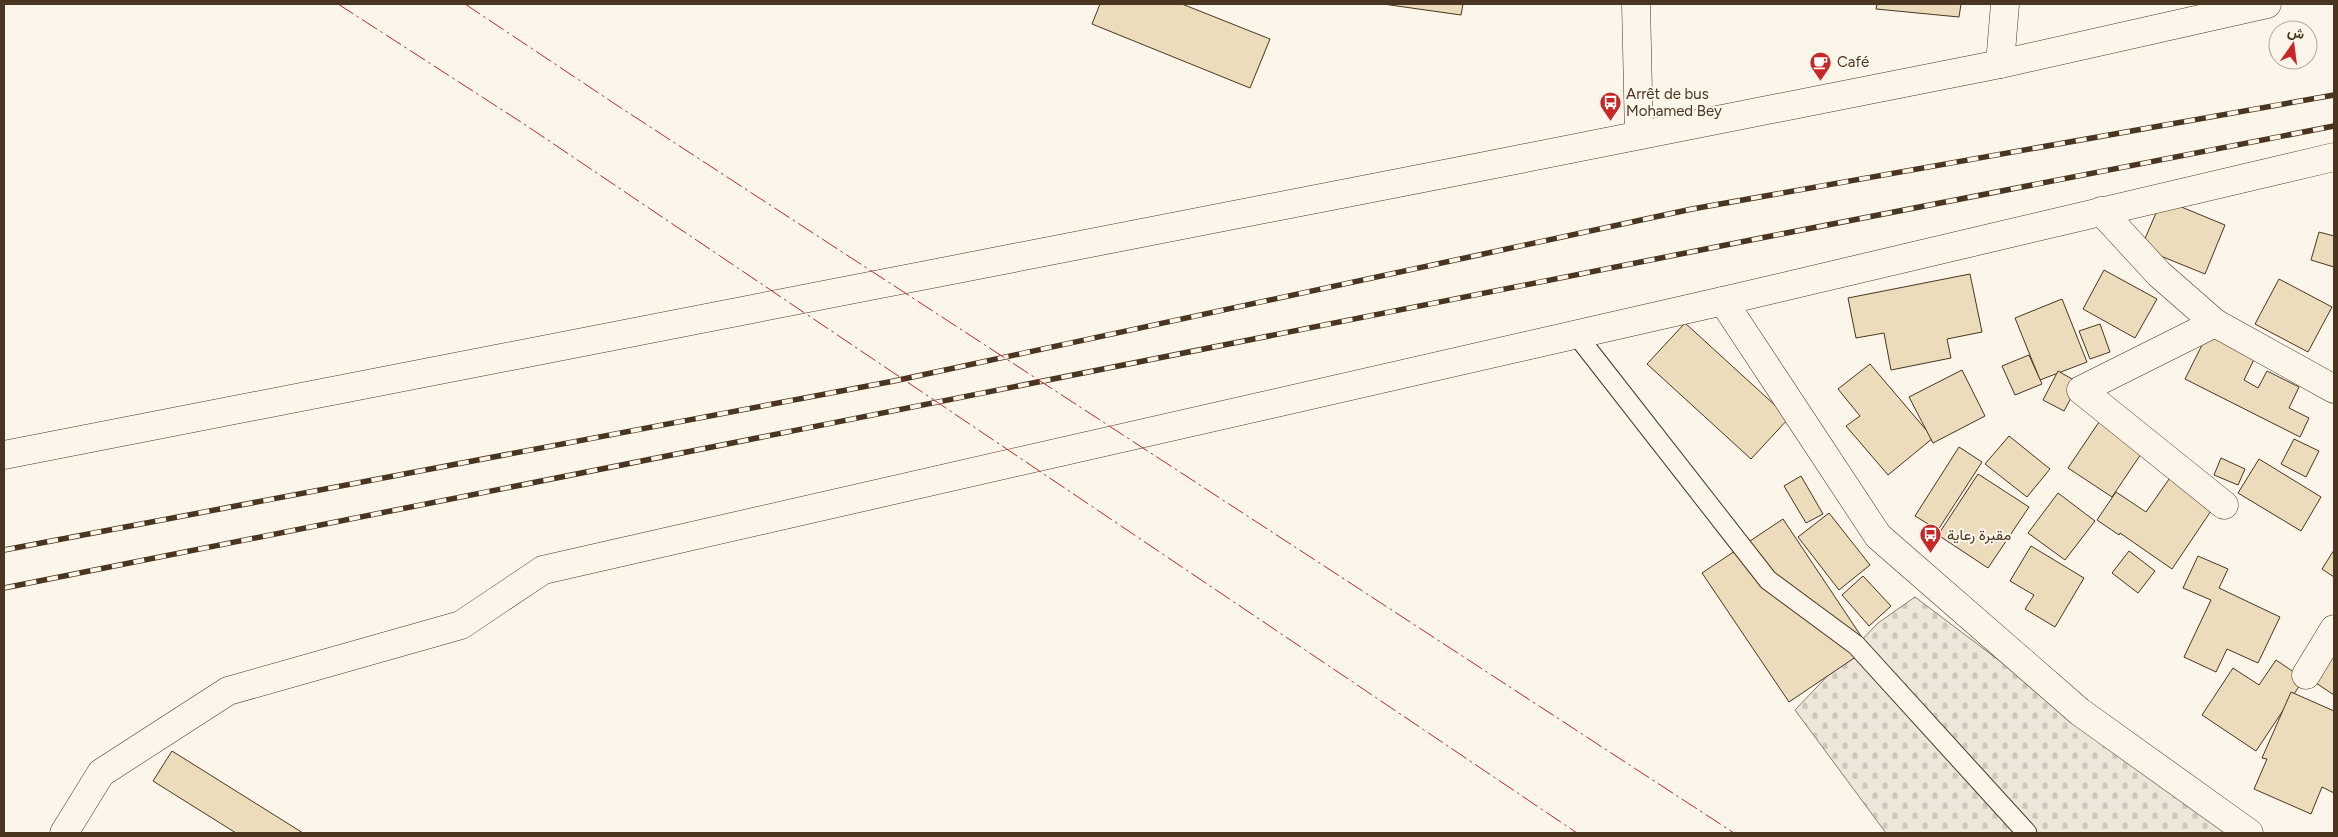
<svg xmlns="http://www.w3.org/2000/svg" width="2338" height="837" font-family="Figtree,Vazirmatn,sans-serif">
	<style>
		.cemetery { fill: url(#cemetery-stones); stroke: #887966 }
		.building { fill: #ecdcbc; stroke: #4a3520 }
		.lines { fill: none; stroke-linecap: round; stroke-linejoin: round }
		.service-casing { stroke: #4a3520; stroke-width: 21 }
		.minor-casing { stroke: #4a3520; stroke-width: 29 }
		.tertiary-casing { stroke: #4a3520; stroke-width: 29 }
		.service { stroke: #fbf6e9; stroke-width: 19 }
		.minor { stroke: #fbf6e9; stroke-width: 28 }
		.tertiary { stroke: #fbf6e9; stroke-width: 28 }
		.rail-casing { stroke: #4a3520; stroke-width: 5.5 }
		.rail { stroke: #fbf6e9; stroke-width: 4; stroke-dasharray: 11; stroke-linecap: butt }
		.power { stroke: #c62828; stroke-width: 1; stroke-dasharray: 18 4 2.5 4; stroke-linecap: butt }
		.labels { text-anchor: middle; stroke-width: 4; stroke-linejoin: round; paint-order: stroke }
		.poi-label { font-size: 15px; fill: #4a3520; stroke: #fbf6e9; text-anchor: start }
	</style>
	<defs>
		<pattern id="cemetery-stones" width="16" height="16" patternUnits="userSpaceOnUse" patternTransform="scale(1.25)"><rect width="16" height="16" fill="#ede6d9"/><path d="M2 7V4a2 2 0 0 1 4 0v3zM10 15v-3a2 2 0 0 1 4 0v3z" fill="#cdc6ba"/></pattern>
	</defs>
	<rect width="100%" height="100%" fill="#fbf6e9"/>
	<!-- cemetery -->
	<polygon class="cemetery" points="1915,597 2228,833 1886,833 1795,710 1878,623"/>
	<!-- building -->
	<g class="building">
		<polygon points="1100,4 1182,4 1270,39 1250,88 1092,24"/>
		<polygon points="1383,4 1463,4 1461,15"/>
		<polygon points="1877,4 1961,4 1959,17 1876,9"/>
		<polygon points="2162,199 2225,225 2205,274 2141,248"/>
		<polygon points="2319,232 2334,236 2334,267 2311,260"/>
		<polygon points="2104,270 2157,299 2135,338 2083,309"/>
		<polygon points="1970,274 1982,332 1947,339 1951,358 1891,370 1884,333 1856,338 1848,298"/>
		<polygon points="2279,279 2332,307 2308,352 2255,324"/>
		<polygon points="2062,299 2087,362 2040,380 2015,318"/>
		<polygon points="1685,323 1789,418 1751,459 1647,364"/>
		<polygon points="2100,324 2110,352 2090,359 2079,331"/>
		<polygon points="2210,329 2257,353 2244,380 2258,388 2267,371 2299,387 2289,408 2309,418 2300,437 2185,379"/>
		<polygon points="2029,355 2042,384 2015,395 2002,366"/>
		<polygon points="1870,364 1933,438 1888,475 1846,426 1860,416 1838,389"/>
		<polygon points="1962,370 1985,416 1933,443 1909,397"/>
		<polygon points="2058,371 2079,383 2064,411 2043,400"/>
		<polygon points="2101,419 2145,448 2112,497 2068,468"/>
		<polygon points="2009,436 2050,469 2027,497 1985,464"/>
		<polygon points="2294,439 2319,451 2306,477 2281,464"/>
		<polygon points="1959,447 1982,462 1938,530 1915,516"/>
		<polygon points="2221,458 2245,469 2238,485 2214,475"/>
		<polygon points="2259,459 2321,497 2301,531 2238,493"/>
		<polygon points="2174,472 2217,502 2172,569 2120,533 2119,535 2097,520 2116,492 2146,512"/>
		<polygon points="1978,474 2029,507 1988,568 1938,535"/>
		<polygon points="1801,476 1823,514 1806,523 1784,486"/>
		<polygon points="2058,493 2095,521 2065,560 2028,533"/>
		<polygon points="1829,513 1870,565 1839,590 1798,537"/>
		<polygon points="1783,519 1869,648 1789,702 1702,573"/>
		<polygon points="2031,546 2084,578 2055,627 2025,609 2034,595 2010,581"/>
		<polygon points="2334,550 2334,577 2322,569"/>
		<polygon points="2129,551 2155,571 2138,593 2112,573"/>
		<polygon points="2198,556 2228,569 2219,588 2280,617 2258,663 2227,649 2216,672 2184,657 2211,600 2183,588"/>
		<polygon points="1863,576 1891,606 1869,626 1842,595"/>
		<polygon points="2334,642 2334,695 2310,679"/>
		<polygon points="2276,660 2304,679 2256,751 2202,715 2233,668 2259,685"/>
		<polygon points="2291,692 2334,711 2334,793 2322,787 2311,814 2254,789 2267,759 2262,758"/>
		<polygon points="172,751 303,833 236,833 153,781"/>
	</g>
	<g class="lines">
		<defs>
			<polyline id="service" points="1575,333 1768,580 1856,645 2027,833"/>
			<g id="minor">
				<polyline points="1636,4 1639,135"/>
				<polyline points="2000,64 2005,4"/>
				<polyline points="2101,211 2159,274 2215,323 2334,389"/>
				<polyline points="1723,301 1878,536 2080,712 2249,833"/>
				<polyline points="2215,323 2081,390 2224,505"/>
				<polyline points="2306,675 2334,629"/>
				<polyline points="64,833 101,773 228,691 461,625 543,570 1723,301 2334,157"/>
			</g>
			<polyline id="tertiary" points="4,455 1485,166 2000,64 2267,4"/>
		</defs>
		<!-- service casing -->
		<use href="#service" class="service-casing"/>
		<!-- minor casing -->
		<use href="#minor" class="minor-casing"/>
		<!-- tertiary casing -->
		<use href="#tertiary" class="tertiary-casing"/>
		<!-- service -->
		<use href="#service" class="service"/>
		<!-- minor -->
		<use href="#minor" class="minor"/>
		<!-- tertiary -->
		<use href="#tertiary" class="tertiary"/>
		<defs>
			<g id="rail">
				<polyline points="4,550 894,381 1692,209 2334,95"/>
				<polyline points="4,588 1771,236 2334,126"/>
			</g>
		</defs>
		<!-- rail casing -->
		<use href="#rail" class="rail-casing"/>
		<!-- rail -->
		<use href="#rail" class="rail"/>
		<!-- power -->
		<g class="power">
			<polyline points="338,4 524,124 1577,833"/>
			<polyline points="465,4 615,104 1734,833"/>
		</g>
	</g>
	<!-- icons -->
	<defs>
		<symbol id="cafe-pin" viewBox="-11 -11 22 30"><path d="M0 17L-7.5 6A9.5 9.5 0 1 1 7.5 6Z" fill="#c62828" stroke="#fbf6e9"/><path d="M-5.5-4.5H6V0H3Q3 3.5 0 3.5H-2.5Q-5.5 3.5-5.5 0ZM3-3.2v2h1.7v-2ZM-6 4.5H4V6H-6Z" fill="#fff"/></symbol>
		<symbol id="bus-pin" viewBox="-11 -11 22 30"><path d="M0 17L-7.5 6A9.5 9.5 0 1 1 7.5 6Z" fill="#c62828" stroke="#fbf6e9"/><path d="M-5-6H5V4H4V6H2V4H-2V6H-4V4H-5ZM-3.5-4V0h7V-4ZM-3.5 1.2v1.5H-2V1.2ZM2 1.2v1.5H3.5V1.2Z" fill="#fff"/></symbol>
	</defs>
	<g fill-rule="evenodd">
		<use href="#cafe-pin" x="1808" y="50" width="25" height="34"/>
		<use href="#bus-pin" x="1598" y="90" width="25" height="34"/>
		<use href="#bus-pin" x="1918" y="522" width="25" height="34"/>
	</g>
	<g class="labels">
		<!-- poi labels -->
		<g class="poi-label">
			<text x="1837" y="67">Café</text>
			<text x="1626" y="99">Arrêt de bus<tspan x="1626" dy="17">Mohamed Bey</tspan></text>
			<text x="1947" y="540">مقبرة رعاية</text>
		</g>
	</g>
	<!-- border -->
	<rect width="2338" height="837" fill="none" stroke="#4a3520" stroke-width="10"/>
	<!-- north arrow -->
	<g transform="translate(2293 45) rotate(14)"><circle r="24" fill="#fbf6e9" stroke="#b4a999"/>
	<path d="M0-4L9 19L0 12L-9 19Z" fill="#c62828"/>
	<text y="-8" font-size="14" font-weight="bold" text-anchor="middle" fill="#4a3520">ش</text>
	</g>
</svg>
